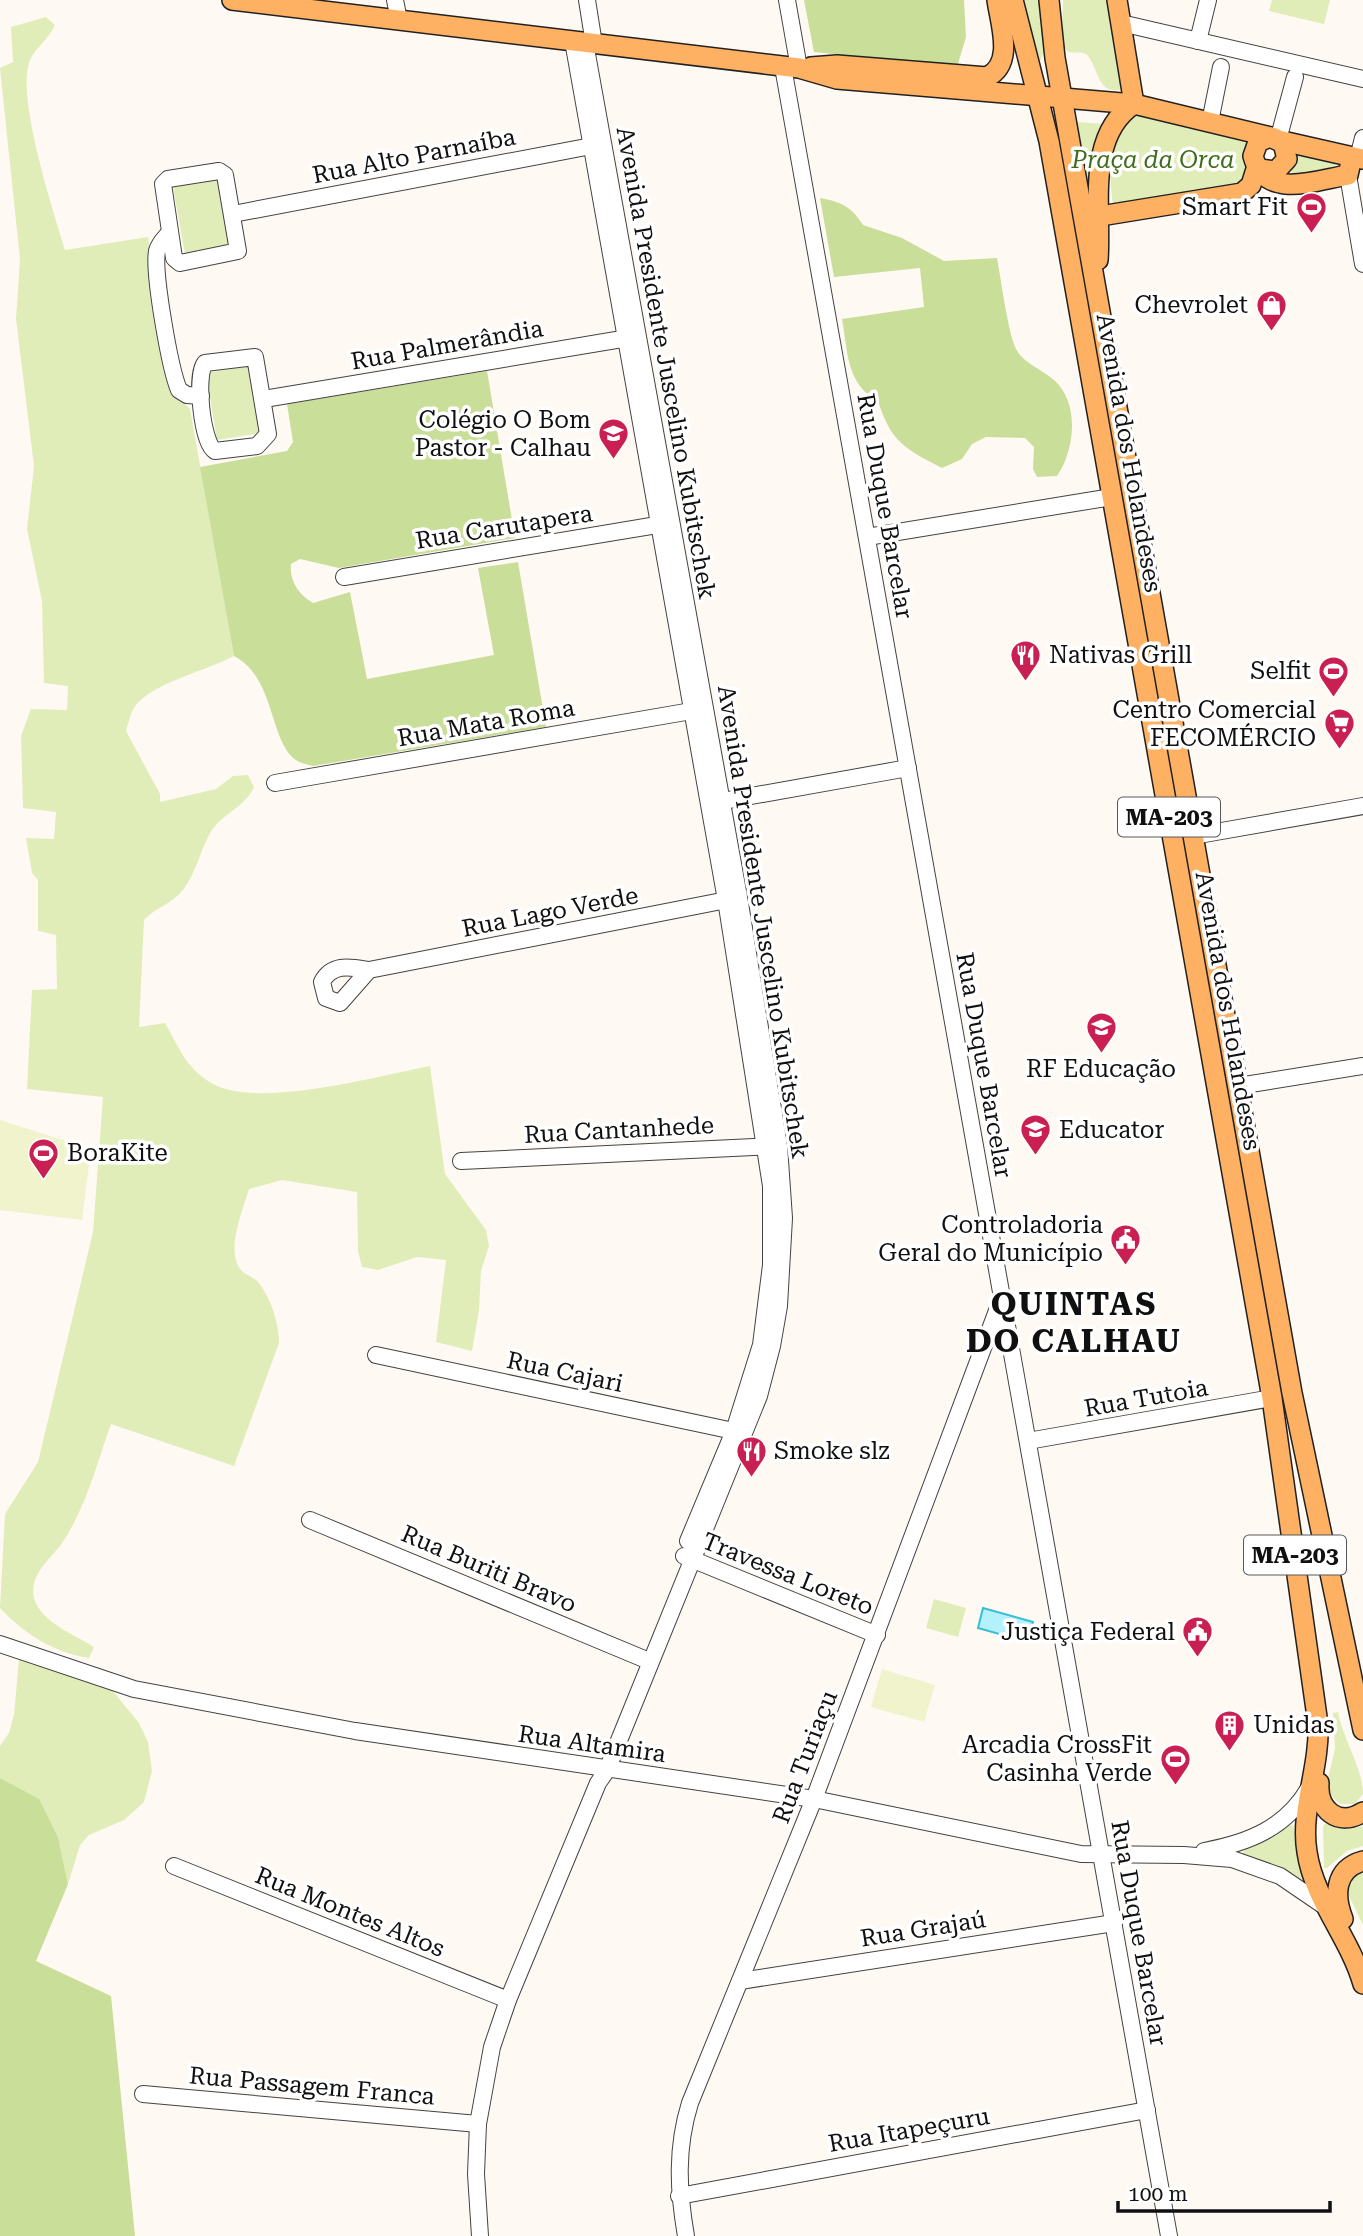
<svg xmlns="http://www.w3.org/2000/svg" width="1363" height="2236" font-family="'Roboto Serif',serif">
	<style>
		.green { fill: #e1edb9 }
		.forest { fill: #c9de98 }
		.pitch { fill: #f0f3cc }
		.water { fill: #b4f1fa; stroke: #37bed5; stroke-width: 2 }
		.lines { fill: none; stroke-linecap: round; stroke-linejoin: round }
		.minor-casing { stroke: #434343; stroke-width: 18 }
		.major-casing { stroke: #212121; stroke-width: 22 }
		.minor { stroke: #fff; stroke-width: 16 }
		.major { stroke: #ffb163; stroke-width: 19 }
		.labels { text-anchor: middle; stroke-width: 7; stroke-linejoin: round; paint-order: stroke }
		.shield { fill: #fff; stroke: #585858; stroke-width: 2 }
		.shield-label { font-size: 23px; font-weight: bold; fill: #101010 }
		.street-label { font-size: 24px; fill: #101010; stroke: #fff }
		.park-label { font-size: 24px; font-style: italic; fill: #416d1b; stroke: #fff }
		.poi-label { font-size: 24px; fill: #101010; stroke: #fff; text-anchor: end }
		.district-label { font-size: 32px; font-weight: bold; letter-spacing: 2px; fill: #101010; stroke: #fff }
	</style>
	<rect width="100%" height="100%" fill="#fff9f3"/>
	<!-- green -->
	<g class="green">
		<polygon points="1023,0 1041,0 1045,50 1040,61"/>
		<path d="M 1063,0 L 1112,0 L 1123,86 L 1120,90 C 1096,94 1099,66 1086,54 C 1080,51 1074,54 1069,52 C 1057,46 1064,12 1063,0 Z"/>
		<polygon points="1272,0 1330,0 1324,24 1269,11"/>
		<path d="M 46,17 L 55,25 C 49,39 36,47 30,60 C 15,95 54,213 65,250 L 148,237 L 169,388 L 190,409 L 234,656 C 208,670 153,683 136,705 C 130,713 129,722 126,731 L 160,794 L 160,802 L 216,789 L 233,776 L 248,775 L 254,787 C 246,806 224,813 212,830 C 200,849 197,872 183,890 C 172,904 156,907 144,920 L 139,1027 L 165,1023 C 179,1047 186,1069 213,1084 C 258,1109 379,1076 430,1066 L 445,1174 L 486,1230 L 489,1246 L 481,1271 L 479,1310 L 472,1351 L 436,1342 L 446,1260 L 417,1257 L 378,1270 L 362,1267 L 358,1251 L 357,1192 L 282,1180 L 249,1189 C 243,1210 226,1248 240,1269 C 244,1274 253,1277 258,1282 C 271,1298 279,1323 279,1343 L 234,1466 L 111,1424 C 97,1463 86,1508 62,1543 C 51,1559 29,1574 34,1598 C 41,1623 76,1635 94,1647 L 89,1658 C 55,1653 24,1634 0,1608 L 5,1514 L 38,1462 L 93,1232 L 103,1097 L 27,1089 L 32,990 L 57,989 L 56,935 L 38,931 L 38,880 L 32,873 L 26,838 L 54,839 L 56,812 L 23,808 L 21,736 L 31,709 L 67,710 L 68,686 L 44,683 L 42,601 L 27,529 L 34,466 L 16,319 L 20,259 L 0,68 L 13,62 L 11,27 Z"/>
		<path d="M 1142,115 L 1245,140 L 1248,143 L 1248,183 L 1113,205 C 1109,176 1104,122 1142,115 Z"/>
		<polygon points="1076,122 1107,124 1089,196"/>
		<polygon points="1291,152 1335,162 1336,168 1292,175"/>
		<polygon points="217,178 229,244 185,254 173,187"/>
		<polygon points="251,365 261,433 217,440 206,373"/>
		<polygon points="934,1599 966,1608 958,1637 926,1628"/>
		<polygon points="19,1659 112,1690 139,1723 148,1742 152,1771 144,1802 124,1820 89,1835 80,1845 68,1884 58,1837 39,1800 0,1778 0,1746 9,1733 14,1715"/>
		<path d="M 1338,1712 C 1343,1740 1363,1768 1363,1794 L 1355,1804 L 1340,1804 L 1329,1794 L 1327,1782 L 1335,1749 L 1333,1713 Z"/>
		<polygon points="1327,1822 1344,1829 1363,1826 1363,1846 1347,1851 1327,1868 1324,1868 1323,1826"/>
		<polygon points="1289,1824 1294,1827 1298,1863 1308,1884 1305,1885 1269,1864 1241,1856 1245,1849"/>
		<polygon points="1363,1873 1363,1925 1347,1892 1354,1876"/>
	</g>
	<!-- forest -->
	<g class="forest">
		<polygon points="804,0 964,0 966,37 957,67 814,52"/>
		<path d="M 820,198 C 841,202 851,206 863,225 L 902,238 L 944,261 L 997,258 C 1001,279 1008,333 1016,349 C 1023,363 1043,370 1054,380 C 1080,403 1075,450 1057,476 L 1037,477 L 1033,469 L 1034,447 L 1025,438 L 986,437 L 972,444 L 962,459 L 942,468 C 905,449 891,442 878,401 C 846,384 848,352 842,319 L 924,307 L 920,268 L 834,277 Z"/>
		<path d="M 487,371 L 515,538 L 339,568 L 300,559 L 291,564 C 289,581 299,595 313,603 L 350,592 L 367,679 L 494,655 L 478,568 L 518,562 L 546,727 L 313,766 C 306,764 299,763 293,758 C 269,735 274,677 234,656 L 200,467 L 287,451 L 293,442 L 287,404 Z"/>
		<polygon points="0,1778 39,1799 58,1837 68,1884 36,1961 111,1996 135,2236 0,2236"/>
	</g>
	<!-- pitch -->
	<g class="pitch">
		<polygon points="0,1120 91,1149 82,1220 0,1210"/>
		<polygon points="882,1669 935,1685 924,1722 871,1707"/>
	</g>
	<!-- water -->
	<polygon class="water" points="983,1608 1033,1622 1028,1642 978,1628"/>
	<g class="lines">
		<defs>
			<g id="minor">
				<polyline points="395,0 399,20"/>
				<polyline points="587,0 594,44"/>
				<polyline points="787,0 799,68"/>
				<polyline points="1121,23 1363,79"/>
				<polyline points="573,41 726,900 771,1186 771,1265 761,1345 734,1431 688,1541"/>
				<polyline points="1198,41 1208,0"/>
				<polyline points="783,67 1169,2236"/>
				<polyline points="1210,122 1221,67"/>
				<polyline points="1278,140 1295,77"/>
				<polyline points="1358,158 1363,138"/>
				<polygon points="219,171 225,175 238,251 180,263 174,258 163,184 168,179"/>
				<polyline points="1348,175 1363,264"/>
				<polyline points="233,214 602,144"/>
				<path d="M 169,233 C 164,239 159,243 157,251 C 153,273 170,369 179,390 L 187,395 L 201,396"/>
				<path d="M 255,357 L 268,434 L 257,446 L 215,451 C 202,443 195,376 205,363 Z"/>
				<polyline points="264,399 634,337"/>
				<polyline points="867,537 1112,497"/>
				<polyline points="344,577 669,523"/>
				<polyline points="275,783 703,709"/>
				<polyline points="712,803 908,768"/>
				<polyline points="1193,836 1363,806"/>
				<path d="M 369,970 L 340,1003 L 326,998 L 322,982 C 332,963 350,967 369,970 L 737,898"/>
				<polyline points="1238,1086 1363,1066"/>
				<polyline points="461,1161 776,1146"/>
				<polyline points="376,1355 743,1433"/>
				<polyline points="1028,1441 1272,1398"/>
				<polyline points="310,1520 649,1661"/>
				<polyline points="684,1556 877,1635"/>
				<polyline points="0,1644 134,1689 355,1731 814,1799 1081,1854 1184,1855 1232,1859 1280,1876 1327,1908"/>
				<path d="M 1204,1851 C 1248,1843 1286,1828 1309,1788"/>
				<polyline points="174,1866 508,2000"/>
				<polyline points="740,1981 1114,1923"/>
				<polyline points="143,2094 478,2124"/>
				<polyline points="679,2196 1147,2110"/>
				<polyline points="480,2236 476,2174 478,2124 492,2047 508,2000 598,1783 607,1770 759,1396 772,1346 779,1306 784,1218 779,1146 739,897 585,43"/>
				<path d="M 686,2236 C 678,2190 676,2148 690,2103 L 814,1799 L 1001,1300"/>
			</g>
			<g id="major">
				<polyline points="232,0 799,68 837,79 1134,104 1275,138"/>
				<path d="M 1013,0 L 1049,141 L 1272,1398 L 1318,1724 C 1320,1767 1300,1810 1307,1852 C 1314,1900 1350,1938 1363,1984"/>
				<polyline points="1049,0 1055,58 1292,1393 1363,1730"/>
				<polyline points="1117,0 1134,104"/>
				<path d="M 811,67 L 837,65 L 987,77 C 1015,64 1000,23 997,0"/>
				<polyline points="1278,140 1362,159"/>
				<path d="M 1260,169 L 1276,171 L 1287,159 L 1283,143 L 1270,137 L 1258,142 L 1253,156 C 1265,201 1316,180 1348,175 L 1352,157"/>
				<polyline points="1088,218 1242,193 1251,185 1257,166"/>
				<path d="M 1098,260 C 1102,210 1085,136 1134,104"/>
				<path d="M 1319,1783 C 1317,1809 1338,1828 1363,1812"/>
				<path d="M 1343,1919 C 1334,1896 1334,1869 1363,1861"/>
			</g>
		</defs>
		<!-- minor casing -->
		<use href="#minor" class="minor-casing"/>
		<!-- major casing -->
		<use href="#major" class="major-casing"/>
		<!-- minor -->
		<use href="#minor" class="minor"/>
		<!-- major -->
		<use href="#major" class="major"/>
	</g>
	<!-- icons -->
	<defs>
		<symbol id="stadium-pin" viewBox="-11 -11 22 30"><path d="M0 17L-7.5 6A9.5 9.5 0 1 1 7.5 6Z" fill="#c91f52" stroke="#fff"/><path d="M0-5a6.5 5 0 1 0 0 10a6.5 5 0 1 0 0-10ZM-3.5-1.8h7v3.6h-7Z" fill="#fff"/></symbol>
		<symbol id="shop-pin" viewBox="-11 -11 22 30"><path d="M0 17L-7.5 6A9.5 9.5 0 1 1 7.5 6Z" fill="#c91f52" stroke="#fff"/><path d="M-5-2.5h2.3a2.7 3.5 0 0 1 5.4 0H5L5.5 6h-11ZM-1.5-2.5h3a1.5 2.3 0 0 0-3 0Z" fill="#fff"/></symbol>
		<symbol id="school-pin" viewBox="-11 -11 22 30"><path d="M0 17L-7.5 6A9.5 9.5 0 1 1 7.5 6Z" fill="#c91f52" stroke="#fff"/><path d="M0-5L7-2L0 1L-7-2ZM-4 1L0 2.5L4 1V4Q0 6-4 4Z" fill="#fff"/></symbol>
		<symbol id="restaurant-pin" viewBox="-11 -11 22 30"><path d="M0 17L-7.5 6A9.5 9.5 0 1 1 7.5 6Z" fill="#c91f52" stroke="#fff"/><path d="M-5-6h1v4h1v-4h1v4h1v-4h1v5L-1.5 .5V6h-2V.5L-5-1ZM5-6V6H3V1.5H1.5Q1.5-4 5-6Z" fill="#fff"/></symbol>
		<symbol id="supermarket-pin" viewBox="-11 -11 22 30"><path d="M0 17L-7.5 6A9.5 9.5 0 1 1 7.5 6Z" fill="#c91f52" stroke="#fff"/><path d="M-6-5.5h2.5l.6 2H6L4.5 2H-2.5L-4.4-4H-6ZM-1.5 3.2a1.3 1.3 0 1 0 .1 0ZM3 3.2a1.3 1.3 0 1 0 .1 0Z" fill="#fff"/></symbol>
		<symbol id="civic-pin" viewBox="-11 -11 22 30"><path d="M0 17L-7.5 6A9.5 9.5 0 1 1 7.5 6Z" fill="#c91f52" stroke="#fff"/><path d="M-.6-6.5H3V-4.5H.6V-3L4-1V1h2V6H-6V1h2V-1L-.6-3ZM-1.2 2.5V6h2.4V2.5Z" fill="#fff"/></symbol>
		<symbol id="building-pin" viewBox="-11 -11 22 30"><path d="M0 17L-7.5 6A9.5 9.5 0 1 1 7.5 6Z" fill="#c91f52" stroke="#fff"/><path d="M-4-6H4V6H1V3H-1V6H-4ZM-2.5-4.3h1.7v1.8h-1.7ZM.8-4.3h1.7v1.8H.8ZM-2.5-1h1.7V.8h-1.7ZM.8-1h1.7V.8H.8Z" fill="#fff"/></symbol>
	</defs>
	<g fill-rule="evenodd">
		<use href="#stadium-pin" x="1294" y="190" width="35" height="47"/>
		<use href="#shop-pin" x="1254" y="288" width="35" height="47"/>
		<use href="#school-pin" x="596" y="416" width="35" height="47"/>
		<use href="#restaurant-pin" x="1008" y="638" width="35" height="47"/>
		<use href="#stadium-pin" x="1316" y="654" width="35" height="47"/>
		<use href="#supermarket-pin" x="1322" y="706" width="35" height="47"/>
		<use href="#school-pin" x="1084" y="1010" width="35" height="47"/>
		<use href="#school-pin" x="1018" y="1112" width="35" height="47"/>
		<use href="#stadium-pin" x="26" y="1136" width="35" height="47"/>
		<use href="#civic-pin" x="1108" y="1222" width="35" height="47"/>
		<use href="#restaurant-pin" x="734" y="1434" width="35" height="47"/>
		<use href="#civic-pin" x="1180" y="1614" width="35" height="47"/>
		<use href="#building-pin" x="1212" y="1708" width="35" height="47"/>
		<use href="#stadium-pin" x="1158" y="1742" width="35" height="47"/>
	</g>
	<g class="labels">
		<!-- shield labels -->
		<g class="shield">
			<rect x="1118" y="797.5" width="102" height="39" rx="5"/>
			<rect x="1244" y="1535.5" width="102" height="39" rx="5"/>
		</g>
		<g class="shield-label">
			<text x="1169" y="825">MA-203</text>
			<text x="1295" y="1563">MA-203</text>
		</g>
		<!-- street labels -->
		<g class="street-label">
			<text transform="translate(414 156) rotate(-11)" y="8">Rua Alto Parnaíba</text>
			<text transform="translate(447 345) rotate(-10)" y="8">Rua Palmerândia</text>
			<text transform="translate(666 363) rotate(80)" y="8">Avenida Presidente Juscelino Kubitschek</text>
			<text transform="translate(1129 453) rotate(80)" y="8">Avenida dos Holandeses</text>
			<text transform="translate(885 506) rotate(80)" y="8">Rua Duque Barcelar</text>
			<text transform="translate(504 527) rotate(-9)" y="8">Rua Carutapera</text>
			<text transform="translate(486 723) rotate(-10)" y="8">Rua Mata Roma</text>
			<text transform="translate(550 912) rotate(-11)" y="8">Rua Lago Verde</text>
			<text transform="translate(763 922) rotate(81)" y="8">Avenida Presidente Juscelino Kubitschek</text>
			<text transform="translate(1228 1011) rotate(80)" y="8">Avenida dos Holandeses</text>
			<text transform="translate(984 1065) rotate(80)" y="8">Rua Duque Barcelar</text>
			<text transform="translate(619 1130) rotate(-3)" y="8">Rua Cantanhede</text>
			<text transform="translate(565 1372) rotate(12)" y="8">Rua Cajari</text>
			<text transform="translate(1146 1398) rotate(-10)" y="8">Rua Tutoia</text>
			<text transform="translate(489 1569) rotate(23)" y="8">Rua Buriti Bravo</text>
			<text transform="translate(788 1574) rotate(22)" y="8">Travessa Loreto</text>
			<text transform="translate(592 1744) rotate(8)" y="8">Rua Altamira</text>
			<text transform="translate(805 1757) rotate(-69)" y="8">Rua Turiaçu</text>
			<text transform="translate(350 1912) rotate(22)" y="8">Rua Montes Altos</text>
			<text transform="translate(923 1929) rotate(-9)" y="8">Rua Grajaú</text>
			<text transform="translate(1139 1933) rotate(80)" y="8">Rua Duque Barcelar</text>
			<text transform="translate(312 2086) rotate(5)" y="8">Rua Passagem Franca</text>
			<text transform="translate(909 2130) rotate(-10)" y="8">Rua Itapeçuru</text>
		</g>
		<!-- park labels -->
		<g class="park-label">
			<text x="1153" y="168">Praça da Orca</text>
		</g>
		<!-- poi labels -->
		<g class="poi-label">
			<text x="1288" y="215">Smart Fit</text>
			<text x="1248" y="313">Chevrolet</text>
			<text x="591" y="428">Colégio O Bom<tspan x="591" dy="28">Pastor - Calhau</tspan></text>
			<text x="1049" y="663" text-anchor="start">Nativas Grill</text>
			<text x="1311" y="679">Selfit</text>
			<text x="1316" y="718">Centro Comercial<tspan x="1316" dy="28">FECOMÉRCIO</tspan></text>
			<text x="1101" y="1077" text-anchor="middle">RF Educação</text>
			<text x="1059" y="1138" text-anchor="start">Educator</text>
			<text x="67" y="1161" text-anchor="start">BoraKite</text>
			<text x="1103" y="1233">Controladoria<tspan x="1103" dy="28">Geral do Município</tspan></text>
			<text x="774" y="1459" text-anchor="start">Smoke slz</text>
			<text x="1175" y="1640">Justiça Federal</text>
			<text x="1253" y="1733" text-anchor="start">Unidas</text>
			<text x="1152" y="1753">Arcadia CrossFit<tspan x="1152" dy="28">Casinha Verde</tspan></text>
		</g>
		<!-- district labels -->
		<g class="district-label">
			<text x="1074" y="1315">QUINTAS<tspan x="1074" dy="37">DO CALHAU</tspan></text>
		</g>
	</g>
	<!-- scale -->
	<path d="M1118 2201v10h212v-10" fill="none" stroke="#101010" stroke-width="3.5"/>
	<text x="1128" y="2201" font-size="21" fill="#101010" stroke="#ffffff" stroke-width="5" paint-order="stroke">100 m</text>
</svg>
